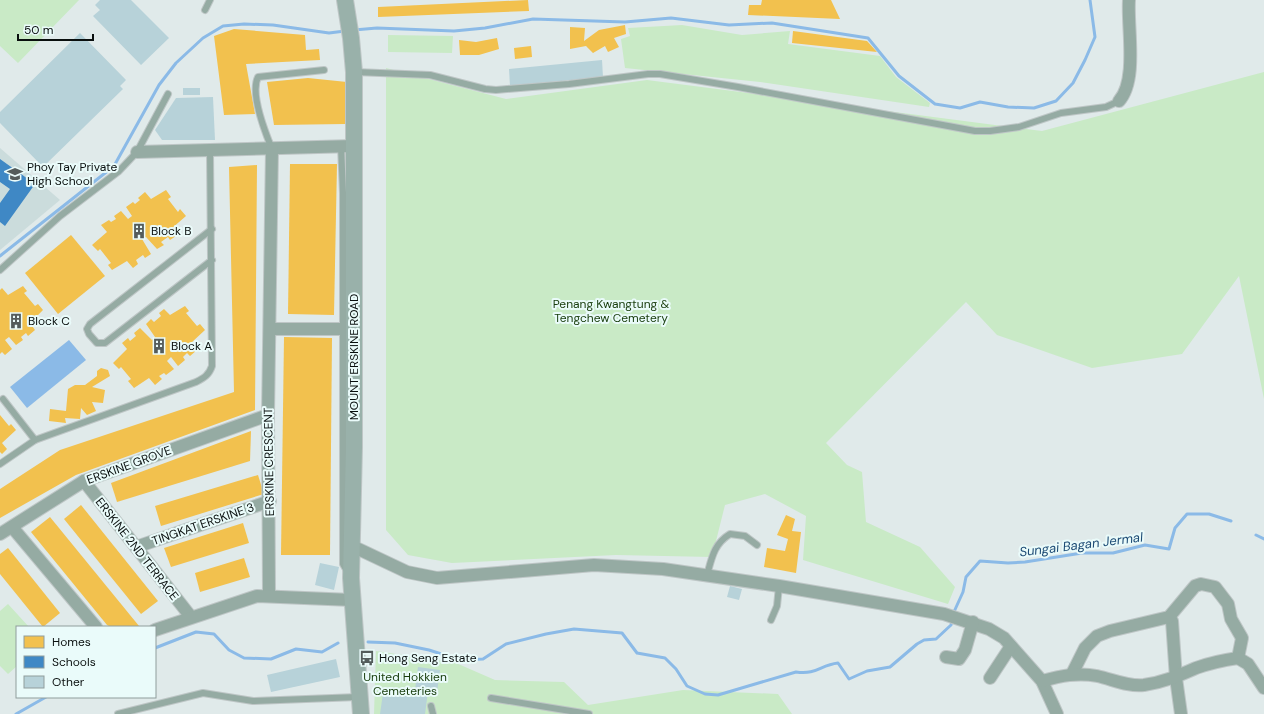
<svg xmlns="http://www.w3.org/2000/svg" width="1264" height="714" font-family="'DM Sans',sans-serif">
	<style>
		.built { fill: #cbdcdc }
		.green { fill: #c9eac6 }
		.water { fill: #8bbae7 }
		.homes { fill: #f2c14e }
		.schools { fill: #3f88c5 }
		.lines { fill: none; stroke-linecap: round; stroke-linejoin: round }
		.stream { stroke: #8bbae7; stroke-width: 3 }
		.building { fill: #b7d2d9 }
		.service-casing { stroke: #bec6c6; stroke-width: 8 }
		.minor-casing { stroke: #bec6c6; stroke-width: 14 }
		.secondary-casing { stroke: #bec6c6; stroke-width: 18 }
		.service { stroke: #95aba3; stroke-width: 6 }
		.minor { stroke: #95aba3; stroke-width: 12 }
		.secondary { stroke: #99b1aa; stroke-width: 16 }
		.labels { text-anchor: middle; stroke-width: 4; stroke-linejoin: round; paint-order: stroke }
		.poi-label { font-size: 12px; fill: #090f0e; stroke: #eafbfa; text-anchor: start }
		.park-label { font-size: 12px; fill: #173c0b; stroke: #eafbfa }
		.street-label { font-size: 12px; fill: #090f0e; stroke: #eafbfa }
		.water-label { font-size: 13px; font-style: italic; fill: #1b4973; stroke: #eafbfa }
	</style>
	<rect width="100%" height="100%" fill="#e0eaea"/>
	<!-- built -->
	<polygon class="built" points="0,148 60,200 0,250"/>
	<!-- green -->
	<g class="green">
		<polygon points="0,0 79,0 18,63 0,46"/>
		<polygon points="682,25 742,35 790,31 788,44 880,56 896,77 930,103 929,107 760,82 625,68 621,39 630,36 628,28"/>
		<polygon points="388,35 453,36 452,53 388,52"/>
		<polygon points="386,68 506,99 647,80 1042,131 1264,72 1264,399 1239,276 1182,354 1092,368 997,335 966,302 826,443 847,465 862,472 866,522 920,547 955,587 948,604 803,560 806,516 765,494 725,505 712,557 616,555 452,563 408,555 386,530"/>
		<polygon points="8,604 29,627 17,627 17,666 8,674 0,666 0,611"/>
		<polygon points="376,651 456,663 495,680 564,682 588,705 683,690 778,694 792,714 374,714"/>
	</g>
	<!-- water -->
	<polygon class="water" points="69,340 86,360 27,408 10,387"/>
	<!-- homes -->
	<g class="homes">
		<polygon points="528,0 529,11 378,17 378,7"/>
		<polygon points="762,0 831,0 840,19 748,15 749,5 761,5"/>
		<polygon points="625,25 626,34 614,38 619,47 608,52 605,46 593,53 586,46 570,49 570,27 585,28 584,41 599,30"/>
		<polygon points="234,29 305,35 306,50 319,49 320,60 246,64 255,114 224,115 214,36"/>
		<polygon points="793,31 867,41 877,52 792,43"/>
		<polygon points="497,38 499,49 479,55 460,55 459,40 476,42"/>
		<polygon points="531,46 532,57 515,59 514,48"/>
		<polygon points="308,78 347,82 345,124 274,125 267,82"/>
		<polygon points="290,164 337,164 334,315 288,314"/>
		<polygon points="257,165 255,410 76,475 0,518 0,489 60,450 234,392 229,167"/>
		<polygon points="166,190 171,197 168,199 178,212 180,209 186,216 171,229 176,236 170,240 168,237 161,242 164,245 157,249 146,237 142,239 151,254 145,258 143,255 136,260 138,264 133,268 127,261 112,270 108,265 111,263 100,249 98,251 92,245 107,232 101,225 109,220 111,222 116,219 114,216 121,211 128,219 132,216 126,207 133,202 135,204 140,200 138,198 145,192 151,199"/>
		<polygon points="71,235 105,276 58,314 25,273"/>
		<polygon points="23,286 27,291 24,293 35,306 38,304 43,310 30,323 35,330 28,336 26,333 21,337 23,340 16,345 9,337 5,340 12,349 5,355 2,352 0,354 0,290 2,288 8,295"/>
		<polygon points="185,306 189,311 186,313 197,326 200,324 205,330 191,343 197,350 190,356 187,353 183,357 185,360 178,366 171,357 167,361 174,369 166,375 164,373 159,376 162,379 155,385 149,378 134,388 128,381 131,379 121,367 119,369 113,363 127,349 122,343 128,338 130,341 136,336 134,333 140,328 152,340 155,337 146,324 151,319 154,322 161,316 159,313 164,309 170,315"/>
		<polygon points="284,337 332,338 330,555 281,555"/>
		<polygon points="101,368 108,370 110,376 92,387 105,390 103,403 92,402 96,411 87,415 81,408 80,419 65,418 66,423 49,421 50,409 66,411 68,389 75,385 85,385 97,376 97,371"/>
		<polygon points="0,415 9,426 11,424 16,430 2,443 7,449 2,454 0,452"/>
		<polygon points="251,431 250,461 117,502 111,483"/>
		<polygon points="258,475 264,494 161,526 155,506"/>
		<polygon points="81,505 158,601 141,614 64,519"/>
		<polygon points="786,515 795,519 792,531 801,532 796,573 764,567 767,548 785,551 788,539 777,535"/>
		<polygon points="50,517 139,626 111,627 107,625 31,532"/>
		<polygon points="243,523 249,543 171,567 164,548"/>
		<polygon points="8,548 60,613 43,627 0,574 0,554"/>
		<polygon points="244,558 250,577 200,592 195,573"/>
	</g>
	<!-- schools -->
	<polygon class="schools" points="0,159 35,184 5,226 0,222 0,203 10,189 0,182"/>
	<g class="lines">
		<!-- stream -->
		<g class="stream">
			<polyline points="354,30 377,28 454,31 485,28 533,19 625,22 671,18 729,25 772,23 868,38 899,76 935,104 960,108 980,102 1008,107 1034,108 1056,101 1073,83 1085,60 1095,37 1090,0"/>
			<polyline points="0,256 114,166 159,85 176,63 203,38 223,26 244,24 273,25 329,33 345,31"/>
			<polyline points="1256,535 1264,539"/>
			<polyline points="953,614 963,592 966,577 980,561 1008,563 1025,562 1082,553 1113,553 1145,545 1169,549 1175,528 1187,514 1209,514 1231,521"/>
			<path d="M 368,642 L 395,643 L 429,650 L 460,660 L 483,659 L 506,644 L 546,634 L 574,629 L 622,633 L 637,653 L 665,658 L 676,669 L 687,686 L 705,694 L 718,695 L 796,672 C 817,675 820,665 838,663 L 849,679 L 867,671 L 890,667 L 917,644 L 924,640 L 936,639 L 951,625 L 952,620"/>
			<polyline points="155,648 196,632 214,634 229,650 244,658 271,659 296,649 322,652 338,643"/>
			<polyline points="16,714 46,697"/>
		</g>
	</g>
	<!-- building -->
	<g class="building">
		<polygon points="100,0 131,0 169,38 141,65 93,16 100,10 95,5"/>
		<polygon points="80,33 126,80 120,86 123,89 43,167 0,123 0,112"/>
		<polygon points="602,60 603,77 510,86 509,69"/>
		<rect x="183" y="88" width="17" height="7"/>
		<polygon points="213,97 215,140 162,140 155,130 176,98"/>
		<polygon points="320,563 339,567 334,590 315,585"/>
		<polygon points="730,586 742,589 739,600 727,597"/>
		<polygon points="336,659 340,677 271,692 267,675"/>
		<polygon points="418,667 440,670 437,692 428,691 425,714 380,714 383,693 414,697"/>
	</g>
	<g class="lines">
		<defs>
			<g id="service">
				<polyline points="205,10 210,0"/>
				<polyline points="355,72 430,75 485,89 496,90 569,84 648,74 660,74 738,87 975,131 990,131 1019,127 1061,113 1106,107 1119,101"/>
				<polyline points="341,146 343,193 343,564 347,571"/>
				<path d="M 272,149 C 265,132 250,93 258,77 L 324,70"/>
				<polyline points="212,229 90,324 87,329 89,334 97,343 105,343 212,260"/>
				<polyline points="0,270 60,216 119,171 137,152 168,94"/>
				<polyline points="3,399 35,440"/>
				<path d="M 0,464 L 35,440 L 196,382 C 204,378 209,375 212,366 L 210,151"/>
				<path d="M 707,575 C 712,557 714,544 730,534 L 745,536 L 757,545"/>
				<polyline points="771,620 777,606 779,586"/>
				<polyline points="491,698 589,714"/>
				<polyline points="431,706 433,714"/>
				<polyline points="118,714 203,693 253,701 358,697"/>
			</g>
			<g id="minor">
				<path d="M 1119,101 C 1138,80 1127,27 1129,0"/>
				<polyline points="137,152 354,146"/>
				<polyline points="270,329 354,329"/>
				<polyline points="84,481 191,617"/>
				<polyline points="12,527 96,627"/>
				<polyline points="0,534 84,481 268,415"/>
				<polyline points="352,546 407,572 437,578 594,565 663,569 779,586 944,614 989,629 1004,638 1042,681 1057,714"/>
				<polyline points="136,547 270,501"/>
				<polyline points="269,596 268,415 272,149"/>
				<polyline points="1169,617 1172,621 1176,678 1181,714"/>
				<polyline points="155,630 257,596 352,600"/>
				<polyline points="946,657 959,659 965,650 973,622"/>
				<polyline points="1072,674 1085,648 1097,636 1110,631 1169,617 1195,586 1201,584 1215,587 1228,604 1231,619 1242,638 1238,658"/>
				<polyline points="990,678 1011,646"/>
				<path d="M 1042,681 C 1060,676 1078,672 1097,676 C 1112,679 1128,687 1144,685 C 1164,682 1178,676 1196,668 C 1210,663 1224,660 1238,658 L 1248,664 L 1264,688"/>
			</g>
			<polyline id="secondary" points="345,0 351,38 354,72 354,447 351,578 361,714"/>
		</defs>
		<!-- service casing -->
		<use href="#service" class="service-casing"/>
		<!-- minor casing -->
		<use href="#minor" class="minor-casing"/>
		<!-- secondary casing -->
		<use href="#secondary" class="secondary-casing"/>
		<!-- service -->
		<use href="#service" class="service"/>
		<!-- minor -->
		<use href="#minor" class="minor"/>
		<!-- secondary -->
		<use href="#secondary" class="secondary"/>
	</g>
	<!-- icons -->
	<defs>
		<symbol id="school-bare" viewBox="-9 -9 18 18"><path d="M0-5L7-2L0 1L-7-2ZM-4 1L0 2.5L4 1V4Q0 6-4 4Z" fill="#545c5b" stroke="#eafbfa" stroke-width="2.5" paint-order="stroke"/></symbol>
		<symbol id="building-bare" viewBox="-9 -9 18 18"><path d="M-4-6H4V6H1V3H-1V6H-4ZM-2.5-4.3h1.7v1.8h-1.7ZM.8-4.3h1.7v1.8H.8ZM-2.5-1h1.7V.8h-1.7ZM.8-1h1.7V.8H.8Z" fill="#545c5b" stroke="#eafbfa" stroke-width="2.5" paint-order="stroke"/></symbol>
		<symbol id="bus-bare" viewBox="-9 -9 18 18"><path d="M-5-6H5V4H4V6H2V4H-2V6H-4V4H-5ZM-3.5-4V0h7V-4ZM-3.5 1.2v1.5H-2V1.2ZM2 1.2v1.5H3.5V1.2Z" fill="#545c5b" stroke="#eafbfa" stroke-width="2.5" paint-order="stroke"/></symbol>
	</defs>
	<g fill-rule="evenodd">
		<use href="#school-bare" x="4" y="163" width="22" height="22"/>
		<use href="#building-bare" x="128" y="220" width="22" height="22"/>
		<use href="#building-bare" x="5" y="310" width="22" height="22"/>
		<use href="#building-bare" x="148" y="335" width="22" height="22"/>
		<use href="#bus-bare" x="356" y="647" width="22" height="22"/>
	</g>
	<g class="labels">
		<!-- poi labels -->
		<g class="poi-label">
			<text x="27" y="171">Phoy Tay Private<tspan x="27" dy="14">High School</tspan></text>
			<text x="151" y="235">Block B</text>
			<text x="28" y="325">Block C</text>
			<text x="171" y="350">Block A</text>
			<text x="379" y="662">Hong Seng Estate</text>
		</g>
		<!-- park labels -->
		<g class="park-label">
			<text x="611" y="308">Penang Kwangtung &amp;<tspan x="611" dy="14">Tengchew Cemetery</tspan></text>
			<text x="405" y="681">United Hokkien<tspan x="405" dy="14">Cemeteries</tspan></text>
		</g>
		<!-- street labels -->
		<g class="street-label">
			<text transform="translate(354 357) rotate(-90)" y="4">MOUNT ERSKINE ROAD</text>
			<text transform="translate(269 462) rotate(-91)" y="4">ERSKINE CRESCENT</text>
			<text transform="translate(129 465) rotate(-20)" y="4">ERSKINE GROVE</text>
			<text transform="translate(203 524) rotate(-19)" y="4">TINGKAT ERSKINE 3</text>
			<text transform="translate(137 549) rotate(52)" y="4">ERSKINE 2ND TERRACE</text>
		</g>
		<!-- water labels -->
		<g class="water-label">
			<text transform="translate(1081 544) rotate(-7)" y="5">Sungai Bagan Jermal</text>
		</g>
	</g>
	<!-- legend -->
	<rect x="16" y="626" width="140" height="72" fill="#eafbfa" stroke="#909d9c"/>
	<rect x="24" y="636" width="20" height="12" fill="#f2c14e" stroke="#909d9c"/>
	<text x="52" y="646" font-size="12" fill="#090f0e">Homes</text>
	<rect x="24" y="656" width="20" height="12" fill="#3f88c5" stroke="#909d9c"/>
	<text x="52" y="666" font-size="12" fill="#090f0e">Schools</text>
	<rect x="24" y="676" width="20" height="12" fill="#b7d2d9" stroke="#909d9c"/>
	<text x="52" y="686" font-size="12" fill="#090f0e">Other</text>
	<!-- scale -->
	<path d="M18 34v6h75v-6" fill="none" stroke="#090f0e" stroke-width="2"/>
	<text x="24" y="34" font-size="12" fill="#090f0e" stroke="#eafbfa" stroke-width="3" paint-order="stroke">50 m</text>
</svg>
